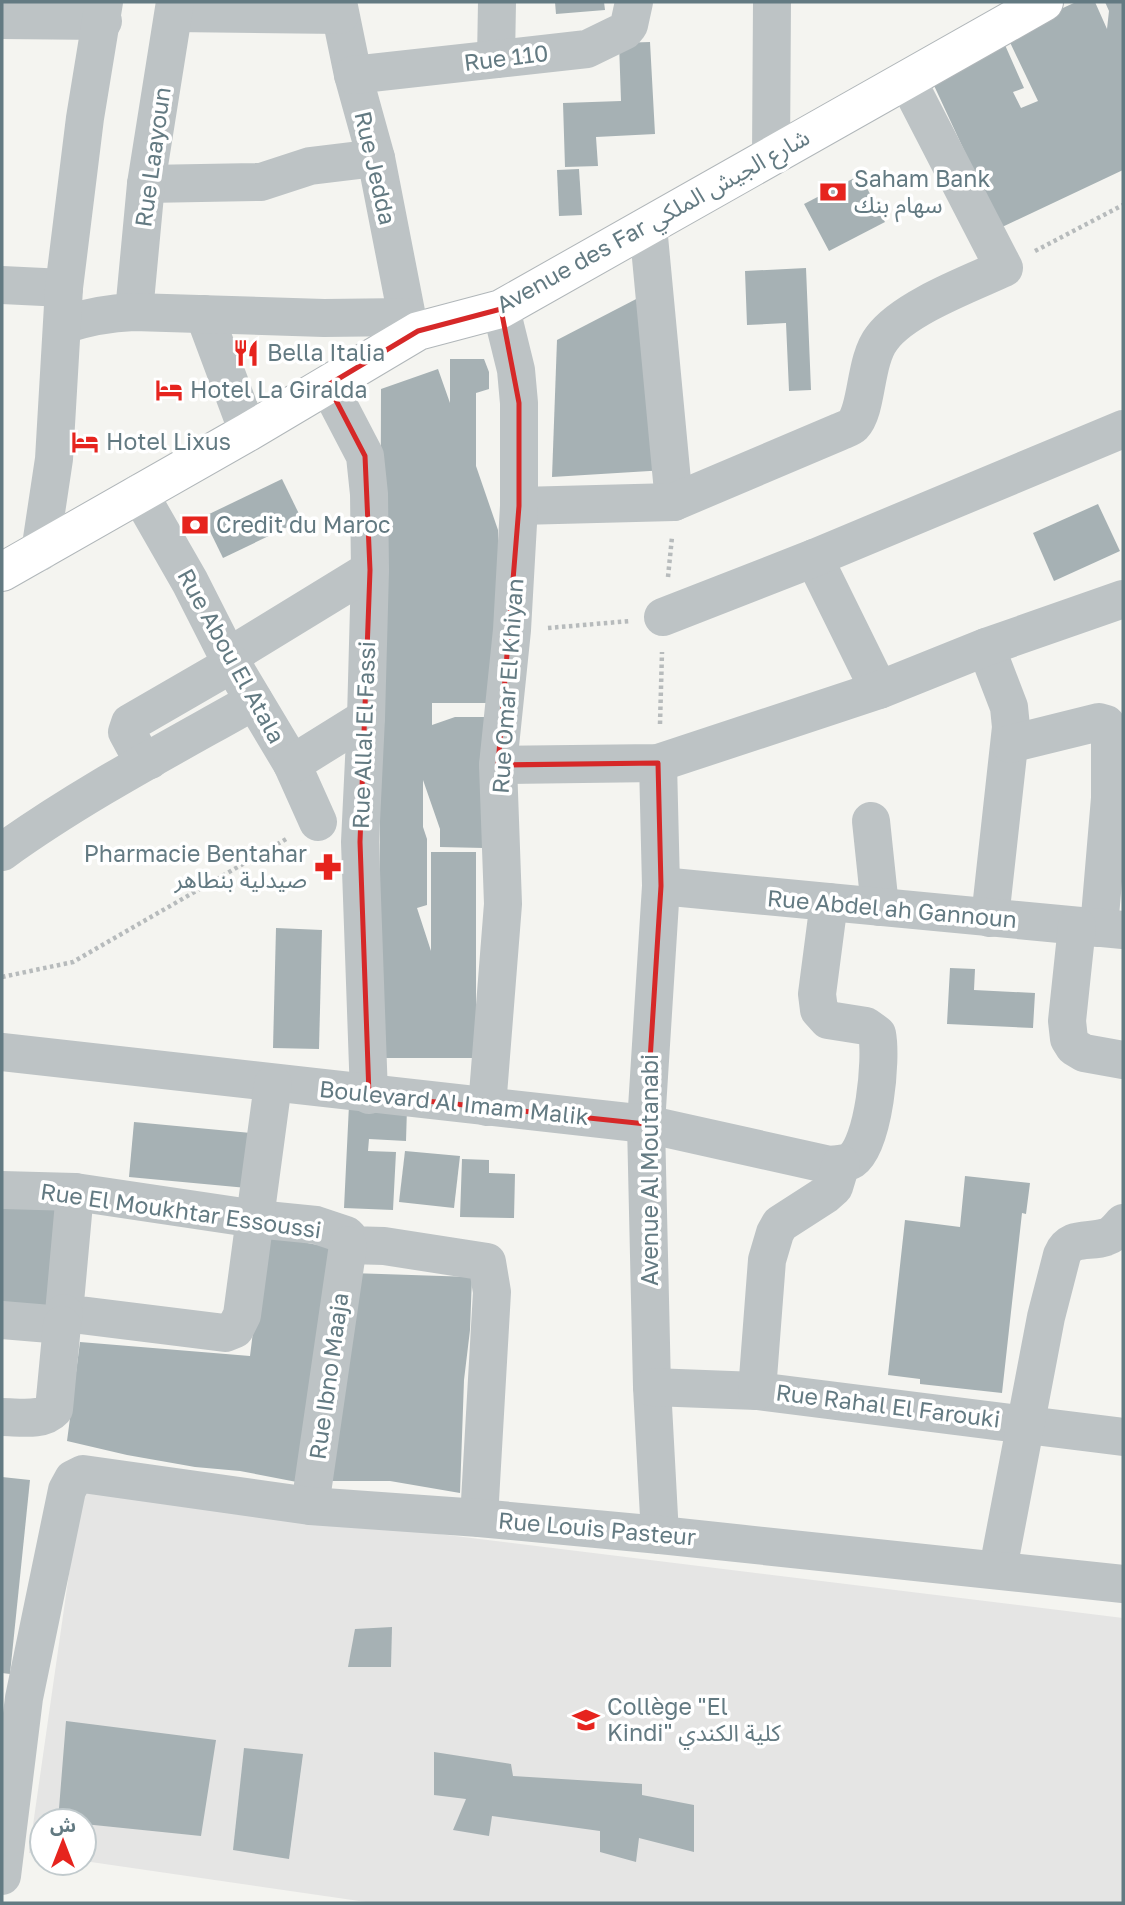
<svg xmlns="http://www.w3.org/2000/svg" width="1125" height="1905" font-family="'Golos Text','Noto Sans Arabic',sans-serif">
	<style>
		.built { fill: #e5e5e4 }
		.building { fill: #a6b1b4 }
		.lines { fill: none; stroke-linecap: round; stroke-linejoin: round }
		.major-casing { stroke: #b0b6b9; stroke-width: 40 }
		.path { stroke: #b7bbbc; stroke-width: 4.5; stroke-dasharray: 3.5 3.5; stroke-linecap: butt }
		.minor { stroke: #bdc3c5; stroke-width: 38 }
		.major { stroke: #fff; stroke-width: 38 }
		.marked { fill: none; stroke: #d62828; stroke-width: 5; stroke-linejoin: round }
		.labels { text-anchor: middle; stroke-width: 7; stroke-linejoin: round; paint-order: stroke }
		.street-label { font-size: 23px; fill: #637a82; stroke: #fff }
		.poi-label { font-size: 23px; fill: #637a82; stroke: #fff; text-anchor: start }
	</style>
	<rect width="100%" height="100%" fill="#f4f4f0"/>
	<!-- built -->
	<polygon class="built" points="81,1490 1123,1618 1123,1903 373,1903 84,1861 84,1821 42,1821 42,1855 29,1853"/>
	<!-- building -->
	<g class="building">
		<polygon points="555,2 604,2 605,10 556,14"/>
		<polygon points="1076,2 1095,2 1107,29 1109,11 1105,2 1123,2 1123,170 1000,228 931,79 1005,45 1024,88 1013,92 1021,108 1038,101 1006,34"/>
		<polygon points="650,42 655,134 596,137 598,166 565,167 563,103 621,101 619,43"/>
		<polygon points="579,169 582,215 559,216 557,170"/>
		<polygon points="860,175 885,222 829,251 804,204"/>
		<polygon points="806,268 811,390 789,391 786,323 747,325 745,271"/>
		<polygon points="642,296 666,470 552,477 557,340"/>
		<polygon points="450,359 484,359 489,372 489,389 476,393 476,466 498,530 498,682 496,703 432,703 432,725 455,717 484,717 484,848 440,847 440,829 423,780 423,827 427,839 427,905 417,908 431,951 431,852 476,852 476,1058 379,1058 381,389 438,369 450,403"/>
		<polygon points="282,479 302,520 223,558 203,517"/>
		<polygon points="1098,504 1120,551 1054,581 1033,533"/>
		<polygon points="276,928 322,930 319,1049 273,1048"/>
		<polygon points="950,968 975,969 974,990 1035,993 1033,1028 947,1024"/>
		<polygon points="349,1105 407,1108 406,1141 369,1139 368,1151 396,1152 393,1210 344,1208"/>
		<polygon points="134,1122 251,1133 247,1188 129,1177"/>
		<polygon points="405,1151 460,1156 454,1208 399,1202"/>
		<polygon points="462,1159 489,1160 489,1173 515,1174 514,1218 460,1217"/>
		<polygon points="965,1176 1030,1183 1026,1214 1022,1213 1002,1393 920,1384 920,1379 888,1375 905,1220 960,1227"/>
		<polygon points="2,1201 63,1206 54,1316 2,1310"/>
		<polygon points="265,1235 334,1248 302,1483 240,1471 195,1467 127,1455 67,1441 80,1342 250,1356"/>
		<polygon points="351,1273 472,1277 470,1330 464,1380 460,1493 390,1481 332,1481"/>
		<polygon points="2,1477 30,1480 10,1674 2,1673"/>
		<polygon points="392,1627 391,1667 348,1667 355,1629"/>
		<polygon points="66,1721 216,1740 201,1836 84,1824 84,1821 58,1821"/>
		<polygon points="244,1748 303,1754 289,1859 233,1850"/>
		<polygon points="434,1752 511,1764 513,1776 642,1784 642,1795 694,1805 694,1852 639,1838 636,1862 600,1852 600,1831 492,1816 489,1836 453,1830 466,1799 434,1795"/>
	</g>
	<g class="lines">
		<defs>
			<polyline id="major" points="2,572 248,432 418,331 501,309 1044,2"/>
		</defs>
		<!-- major casing -->
		<use href="#major" class="major-casing"/>
		<!-- path -->
		<g class="path">
			<polyline points="1035,251 1123,205"/>
			<polyline points="668,577 672,537"/>
			<polyline points="548,628 630,621"/>
			<polyline points="660,724 662,652"/>
			<polyline points="2,977 73,962 288,838"/>
		</g>
		<!-- minor -->
		<g class="minor">
			<polyline points="338,2 353,75 376,158 407,317 418,331"/>
			<polyline points="174,13 340,15"/>
			<polyline points="2,20 103,21"/>
			<polyline points="496,59 497,2"/>
			<polyline points="353,75 587,49 624,31 629,25 634,2"/>
			<polyline points="771,156 772,2"/>
			<polyline points="146,184 261,182 310,166 376,158"/>
			<polyline points="648,226 674,502"/>
			<polyline points="2,285 64,288"/>
			<polyline points="134,312 146,184 175,2"/>
			<polyline points="204,314 248,432"/>
			<path d="M 63,325 C 87,317 109,313 134,312 L 324,318 L 407,317"/>
			<polyline points="328,385 365,456 369,494 370,570 366,718 360,842 369,1095"/>
			<polyline points="139,493 190,582 228,657 292,764 318,822"/>
			<path d="M 519,506 L 674,502 L 839,432 C 843,430 850,428 853,425 C 868,409 864,361 882,338 C 904,308 969,284 1004,268 L 907,80"/>
			<polyline points="40,552 54,459 64,288 85,118 104,2"/>
			<polyline points="814,558 879,690"/>
			<polyline points="663,617 814,558 1123,429"/>
			<polyline points="986,647 1009,707 1011,727 990,918"/>
			<polyline points="228,657 370,570"/>
			<polyline points="1010,744 1099,722 1106,724 1110,731 1110,798 1099,928"/>
			<polyline points="150,760 140,756 127,732 130,723 232,664"/>
			<polyline points="658,763 661,886 646,1124 652,1387 660,1535"/>
			<polyline points="292,764 366,718"/>
			<polyline points="498,765 658,763 879,690 986,647 1123,599"/>
			<polyline points="871,821 880,907"/>
			<path d="M 2,852 C 81,795 169,749 254,701"/>
			<polyline points="661,886 1123,930"/>
			<polyline points="1077,926 1067,1021 1069,1039 1074,1047 1084,1053 1123,1060"/>
			<path d="M 2,1052 L 646,1124 L 830,1165 C 837,1164 846,1164 852,1160 C 874,1144 882,1059 877,1034 L 866,1026 L 828,1020 L 819,1010 L 817,994 L 829,902"/>
			<polyline points="487,1107 503,904 498,765 512,630 519,506 519,403 516,370 501,309"/>
			<polyline points="2,1190 75,1192 256,1219 316,1225 346,1235 349,1238 348,1245 384,1246 487,1262 492,1292 479,1518"/>
			<polyline points="75,1192 64,1313 225,1333 235,1329 242,1315 273,1084"/>
			<polyline points="2,1320 62,1325 64,1313"/>
			<polyline points="652,1387 757,1391 1123,1437"/>
			<polyline points="757,1391 767,1260 775,1233 780,1224 825,1195 834,1187 841,1164"/>
			<path d="M 2,1417 C 19,1417 42,1422 54,1409 L 62,1325"/>
			<polyline points="310,1506 348,1245"/>
			<path d="M 998,1569 L 1046,1317 L 1062,1255 C 1070,1235 1089,1243 1106,1237 C 1113,1235 1118,1229 1123,1223"/>
			<polyline points="2,1876 24,1698 67,1490 73,1479 83,1474 310,1506 479,1518 660,1535 1123,1584"/>
		</g>
		<!-- major -->
		<use href="#major" class="major"/>
	</g>
	<!-- marked area -->
	<path class="marked" d="M 501,309 L 519,403 L 519,506 L 498,765 L 658,763 L 661,886 L 646,1124 L 369,1095 L 360,842 L 370,570 L 365,456 L 328,385 L 418,331 Z"/>
	<!-- icons -->
	<defs>
		<symbol id="bank-bare" viewBox="-9 -9 18 18"><path d="M-6-4H6V4H-6ZM0-2.3a2.3 2.3 0 1 0 0 4.6a2.3 2.3 0 1 0 0-4.6Z" fill="#e6241e" stroke="#fff" stroke-width="2.5" paint-order="stroke"/></symbol>
		<symbol id="restaurant-bare" viewBox="-9 -9 18 18"><path d="M-5-6h1v4h1v-4h1v4h1v-4h1v5L-1.5 .5V6h-2V.5L-5-1ZM5-6V6H3V1.5H1.5Q1.5-4 5-6Z" fill="#e6241e" stroke="#fff" stroke-width="2.5" paint-order="stroke"/></symbol>
		<symbol id="hotel-bare" viewBox="-9 -9 18 18"><path d="M-6-4.5h1.5V1H6V5H4.5V3h-9V5H-6ZM-4 0a1.8 1.8 0 1 1 3.6 0ZM.5 0V-2.5h3Q6-2.5 6 0Z" fill="#e6241e" stroke="#fff" stroke-width="2.5" paint-order="stroke"/></symbol>
		<symbol id="pharmacy-bare" viewBox="-9 -9 18 18"><path d="M-2-6h4v4h4v4h-4v4h-4v-4h-4v-4h4Z" fill="#e6241e" stroke="#fff" stroke-width="2.5" paint-order="stroke"/></symbol>
		<symbol id="university-bare" viewBox="-9 -9 18 18"><path d="M0-5L7-2L0 1L-7-2ZM-4 1L0 2.5L4 1V4Q0 6-4 4Z" fill="#e6241e" stroke="#fff" stroke-width="2.5" paint-order="stroke"/></symbol>
	</defs>
	<g fill-rule="evenodd">
		<use href="#bank-bare" x="814" y="173" width="38" height="38"/>
		<use href="#restaurant-bare" x="227" y="334" width="38" height="38"/>
		<use href="#hotel-bare" x="150" y="371" width="38" height="38"/>
		<use href="#hotel-bare" x="66" y="423" width="38" height="38"/>
		<use href="#bank-bare" x="176" y="506" width="38" height="38"/>
		<use href="#pharmacy-bare" x="309" y="848" width="38" height="38"/>
		<use href="#university-bare" x="567" y="1701" width="38" height="38"/>
	</g>
	<g class="labels">
		<!-- street labels -->
		<g class="street-label">
			<text transform="translate(506 58) rotate(-7)" y="8">Rue 110</text>
			<text transform="translate(153 157) rotate(-82)" y="8">Rue Laayoun</text>
			<text transform="translate(375 168) rotate(77)" y="8">Rue Jedda</text>
			<text transform="translate(653 221) rotate(-29)" y="8">Avenue des Far شارع الجيش الملكي</text>
			<text transform="translate(231 656) rotate(61)" y="8">Rue Abou El Atala</text>
			<text transform="translate(508 686) rotate(-86)" y="8">Rue Omar El Khiyan</text>
			<text transform="translate(364 735) rotate(-88)" y="8">Rue Allal El Fassi</text>
			<text transform="translate(892 909) rotate(5)" y="8">Rue Abdel ah Gannoun</text>
			<text transform="translate(454 1103) rotate(6)" y="8">Boulevard Al Imam Malik</text>
			<text transform="translate(650 1170) rotate(-90)" y="8">Avenue Al Moutanabi</text>
			<text transform="translate(181 1211) rotate(8)" y="8">Rue El Moukhtar Essoussi</text>
			<text transform="translate(329 1376) rotate(-82)" y="8">Rue Ibno Maaja</text>
			<text transform="translate(888 1406) rotate(7)" y="8">Rue Rahal El Farouki</text>
			<text transform="translate(597 1529) rotate(5)" y="8">Rue Louis Pasteur</text>
		</g>
		<!-- poi labels -->
		<g class="poi-label">
			<text x="854" y="187">Saham Bank<tspan x="854" dy="26">سهام بنك</tspan></text>
			<text x="267" y="361">Bella Italia</text>
			<text x="190" y="398">Hotel La Giralda</text>
			<text x="106" y="450">Hotel Lixus</text>
			<text x="216" y="533">Credit du Maroc</text>
			<text x="307" y="862" text-anchor="end">Pharmacie Bentahar<tspan x="307" dy="26">صيدلية بنطاهر</tspan></text>
			<text x="607" y="1715">Collège "El<tspan x="607" dy="26">Kindi" كلية الكندي</tspan></text>
		</g>
	</g>
	<!-- border -->
	<rect width="1125" height="1905" fill="none" stroke="#637a82" stroke-width="7"/>
	<!-- north arrow -->
	<g transform="translate(63 1842)"><circle r="33" fill="#ffffff" stroke="#c1cacd" stroke-width="2"/>
	<path d="M0-5L12 26L0 18L-12 26Z" fill="#e6241e"/>
	<text y="-10" font-size="19" font-weight="bold" text-anchor="middle" fill="#637a82">ش</text>
	</g>
</svg>
